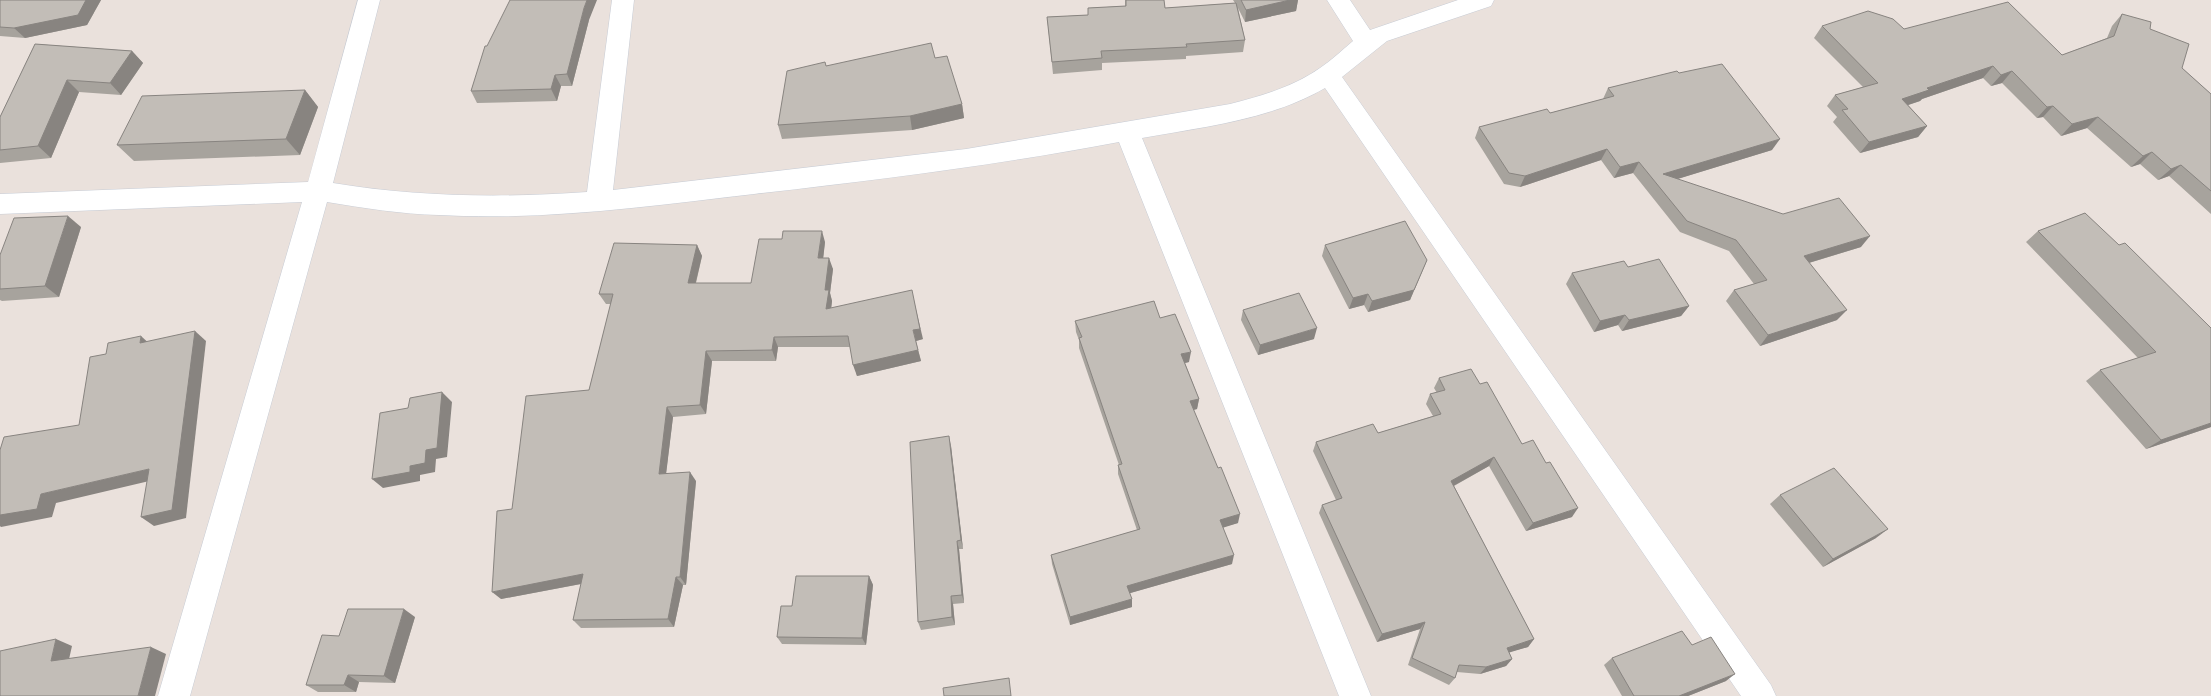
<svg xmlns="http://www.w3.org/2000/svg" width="2211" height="696" font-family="Manrope,sans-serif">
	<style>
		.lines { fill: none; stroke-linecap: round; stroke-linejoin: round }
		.street-casing { stroke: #c7ccd5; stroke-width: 1 }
		.street { fill: #fff; fill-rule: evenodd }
		.wall { fill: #a7a39d }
		.shaded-wall { fill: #888480 }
		.building { fill: #c2bdb7; stroke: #888480 }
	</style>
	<rect width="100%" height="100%" fill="#eae1dc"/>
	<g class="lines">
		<defs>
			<path id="street" d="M 358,0 L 380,0 L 333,183 C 417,197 502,198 587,192 L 612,0 L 634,0 L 613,190 L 966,149 L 1230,104 C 1261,96 1293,87 1320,68 C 1332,60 1342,50 1353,41 L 1327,0 L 1350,0 L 1370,30 L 1458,0 L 1494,0 L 1491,6 L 1387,41 L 1342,77 L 1771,685 L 1776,696 L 1741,696 L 1325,88 C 1270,120 1203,127 1142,138 L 1371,696 L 1339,696 L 1119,142 C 998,165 876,180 754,194 C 650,206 544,221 439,215 C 401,214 364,208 327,202 L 190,696 L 158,696 L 302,202 L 0,214 L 0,194 L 308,182 Z"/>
		</defs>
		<!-- street casing -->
		<use href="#street" class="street-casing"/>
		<!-- street -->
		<use href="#street" class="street"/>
	</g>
	<!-- wall -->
	<g class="wall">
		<polygon points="0,0 101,0 87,25 25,38 0,36"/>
		<polygon points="1125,0 1164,0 1165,8 1235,3 1233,0 1298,0 1296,11 1245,22 1238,8 1245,40 1243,52 1186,56 1186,59 1102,63 1102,70 1053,74 1047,17 1088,15 1088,8 1125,6"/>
		<polygon points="2122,14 2150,29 2182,68 2211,94 2211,214 2169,176 2158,180 2140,164 2131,167 2087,128 2061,136 2043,117 2037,118 2002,83 1991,86 1983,78 1922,99 1920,101 1908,105 1927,126 1918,137 1860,153 1833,122 1837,117 1827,106 1835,95 1863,87 1814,38 1822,26 1904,29 2062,55 2107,38 2112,26"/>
		<polygon points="589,20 572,86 561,86 557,101 477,103 471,91 487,46"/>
		<polygon points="35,44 132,51 143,63 121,95 79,92 51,158 0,163 0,117"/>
		<polygon points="935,58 962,104 964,118 912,130 782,139 778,125 826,66"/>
		<polygon points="1679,73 1772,150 1677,179 1861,247 1809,263 1837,320 1760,346 1726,301 1734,290 1754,284 1729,251 1680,232 1633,173 1614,178 1601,160 1520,187 1504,184 1475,138 1479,127 1550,113 1603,99 1608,88"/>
		<polygon points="305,90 318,107 300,155 134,161 117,145"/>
		<polygon points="2085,213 2211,427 2146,449 2086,381 2100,370 2138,358 2026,242 2038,231"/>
		<polygon points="81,227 59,297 2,301 0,300 0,289"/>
		<polygon points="825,242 823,258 833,269 830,293 832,301 831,308 923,339 916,341 921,361 857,376 850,347 778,347 776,361 712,361 706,414 673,417 666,473 696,481 686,585 683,585 674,627 581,628 573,620 581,584 501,599 512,509 589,390 611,304 606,304 599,294 697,245 702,256 696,283 751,283"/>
		<polygon points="1325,245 1427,260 1410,300 1368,312 1364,305 1349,309 1322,256"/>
		<polygon points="1628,267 1689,306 1681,316 1622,331 1618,325 1594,332 1566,284 1572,273"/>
		<polygon points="1243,310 1314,339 1258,355 1241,320"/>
		<polygon points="1160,318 1189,362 1185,363 1199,399 1197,409 1193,410 1238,523 1223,527 1232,564 1130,593 1132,607 1070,625 1052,564 1051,555 1137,530 1118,474 1118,465 1119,465 1079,348 1079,340 1076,332 1075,321"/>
		<polygon points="1439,378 1480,384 1522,444 1572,517 1526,531 1489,466 1454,486 1534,639 1528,647 1509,652 1512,659 1506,666 1480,674 1457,672 1455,678 1449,685 1408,665 1420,629 1377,642 1319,513 1322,505 1336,500 1313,451 1316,442 1378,433 1433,416 1426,404 1430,394 1437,393 1434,388"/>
		<polygon points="951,446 963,549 959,549 964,603 953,604 955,625 921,630 918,622"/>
		<polygon points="1780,495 1876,538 1823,567 1770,504"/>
		<polygon points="869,576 873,585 866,645 782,644 777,637 792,606"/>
		<polygon points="415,617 395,683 359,682 356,692 318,692 306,685"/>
		<polygon points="1692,645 1726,681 1688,696 1622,696 1604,665 1612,658"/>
	</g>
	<!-- shaded-wall -->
	<g class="shaded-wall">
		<polygon points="86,0 101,0 87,25 25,38 14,28"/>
		<polygon points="587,0 597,0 589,20 572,86 567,74 584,8"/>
		<polygon points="1290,0 1298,0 1296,11 1245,22 1246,10"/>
		<polygon points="132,51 143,63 121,95 110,83"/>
		<polygon points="1993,66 1983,78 1922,99 1920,101 1893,110 1902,99 1927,88"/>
		<polygon points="2012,71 2002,83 1991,86 2001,75"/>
		<polygon points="555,75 561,86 557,101 551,89"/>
		<polygon points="67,80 79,92 51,158 38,146"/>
		<polygon points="305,90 318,107 300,155 286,139"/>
		<polygon points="962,104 964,118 912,130 910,116"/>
		<polygon points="2053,106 2043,117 2037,118 2047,107"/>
		<polygon points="2098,117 2087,128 2061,136 2072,124"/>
		<polygon points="1927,126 1918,137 1860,153 1869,142"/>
		<polygon points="1780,139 1772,150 1658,185 1663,174"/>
		<polygon points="1607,149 1601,160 1520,187 1525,176"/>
		<polygon points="2152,152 2140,164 2131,167 2143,156"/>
		<polygon points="1639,162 1633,173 1614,178 1620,167"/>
		<polygon points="2181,165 2169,176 2158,180 2171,169"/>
		<polygon points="68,216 81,227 59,297 45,286"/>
		<polygon points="822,231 825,242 822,269 818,258"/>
		<polygon points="1870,236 1861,247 1795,267 1804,256"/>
		<polygon points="697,245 702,256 693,294 688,283"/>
		<polygon points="829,258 833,269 830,293 832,301 830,319 826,309 825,290"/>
		<polygon points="1427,260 1410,300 1368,312 1372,301"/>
		<polygon points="1368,294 1364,305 1349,309 1353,298"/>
		<polygon points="914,301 923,339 916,341 913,330"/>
		<polygon points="1689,306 1681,316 1622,331 1629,320"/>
		<polygon points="1847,310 1837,320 1760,346 1768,335"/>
		<polygon points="1625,315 1618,325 1594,332 1600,321"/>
		<polygon points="1317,328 1314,339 1258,355 1260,345"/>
		<polygon points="195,331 206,341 186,518 154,526 141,517"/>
		<polygon points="141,336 153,347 140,343"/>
		<polygon points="774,337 778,347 776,361 772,350"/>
		<polygon points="918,350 921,361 857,376 853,365"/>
		<polygon points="706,351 712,361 706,414 700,405"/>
		<polygon points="1191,352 1189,362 1180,364 1181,354"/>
		<polygon points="442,392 452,402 447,457 436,459 435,472 420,475 420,481 383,488 372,479 410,466 426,450"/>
		<polygon points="1199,399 1197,409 1189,411 1190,401"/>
		<polygon points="667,407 673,417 665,483 659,474"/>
		<polygon points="2211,423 2211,427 2146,449 2161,440"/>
		<polygon points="949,436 951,446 963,549 961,540"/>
		<polygon points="1494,457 1489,466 1446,490 1451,481"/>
		<polygon points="149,469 162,478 56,503 52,517 1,527 0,526 0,515 41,494"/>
		<polygon points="690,472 696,481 686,585 680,577"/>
		<polygon points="1578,508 1572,517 1526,531 1533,523"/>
		<polygon points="1240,514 1238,523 1219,529 1220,520"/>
		<polygon points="1888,529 1876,538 1823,567 1833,559"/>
		<polygon points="957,541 959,549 964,603 962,595"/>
		<polygon points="1234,555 1232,564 1127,594 1127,586"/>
		<polygon points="583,574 591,582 501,599 492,592"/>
		<polygon points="869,576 873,585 866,645 862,638"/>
		<polygon points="676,577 683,585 674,627 668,619"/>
		<polygon points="951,596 953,604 955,625 952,617"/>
		<polygon points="1132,599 1132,607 1070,625 1070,617"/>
		<polygon points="404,609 415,617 395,683 384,676"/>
		<polygon points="1425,622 1420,629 1377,642 1382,634"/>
		<polygon points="56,639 72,646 67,668 51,661"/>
		<polygon points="1534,639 1528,647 1501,655 1507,648"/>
		<polygon points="151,647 166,654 155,696 138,696"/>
		<polygon points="1512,659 1506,666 1480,674 1486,667"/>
		<polygon points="1735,674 1726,681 1688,696 1679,696"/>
		<polygon points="348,675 359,682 356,692 344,685"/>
	</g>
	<!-- building -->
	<g class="building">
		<polygon points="0,0 86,0 78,15 14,28 0,27"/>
		<polygon points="510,0 587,0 584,8 567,74 555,75 551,89 471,91 485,46 487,46"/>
		<polygon points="1126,0 1164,0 1165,8 1236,3 1245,40 1186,44 1187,47 1101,51 1102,58 1052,62 1047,17 1088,15 1088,8 1126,6"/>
		<polygon points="1241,0 1290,0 1246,10"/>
		<polygon points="2008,2 2062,55 2114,36 2122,14 2151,22 2150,29 2189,44 2182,68 2211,94 2211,191 2181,165 2171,169 2152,152 2143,156 2098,117 2072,124 2053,106 2047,107 2012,71 2001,75 1993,66 1927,88 1929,90 1902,99 1927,126 1869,142 1842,110 1848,109 1835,95 1878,83 1822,26 1868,11 1893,19 1904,29"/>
		<polygon points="931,43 935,58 947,56 962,104 910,116 778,125 787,71 825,62 826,66"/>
		<polygon points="35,44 132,51 110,83 67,80 38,146 0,150 0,117"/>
		<polygon points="1722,64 1780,139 1663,174 1783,214 1839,198 1870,236 1804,256 1847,310 1768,335 1734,290 1767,280 1736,240 1687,221 1639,162 1620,167 1607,149 1525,176 1509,173 1479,127 1547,109 1550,113 1614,96 1608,88 1677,71 1679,73"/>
		<polygon points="305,90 286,139 117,145 142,96"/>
		<polygon points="2085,213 2119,245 2125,243 2211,328 2211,423 2161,440 2100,370 2156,352 2038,231"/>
		<polygon points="68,216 45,286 0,289 0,255 14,218"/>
		<polygon points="1405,221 1427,260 1414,290 1372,301 1368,294 1353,298 1325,245"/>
		<polygon points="783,231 822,231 818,258 829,258 825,290 829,290 826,309 912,290 920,329 913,330 918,350 853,365 848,336 774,337 772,350 706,351 700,405 667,407 659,474 690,472 680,577 676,577 668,619 573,620 583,574 492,592 497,511 512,509 526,396 589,390 613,294 599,294 614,243 697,245 688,283 751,283 759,239 782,239"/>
		<polygon points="1659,259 1689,306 1629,320 1625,315 1600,321 1572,273 1624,261 1628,267"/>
		<polygon points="1299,293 1317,328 1260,345 1243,310"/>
		<polygon points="1154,301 1160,318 1175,314 1191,352 1181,354 1199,399 1190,401 1218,468 1221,467 1240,514 1220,520 1234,555 1127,586 1132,599 1070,617 1051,555 1140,529 1118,465 1122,464 1079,338 1082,337 1075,321"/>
		<polygon points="195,331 172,510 141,517 149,469 41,494 37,509 0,515 0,450 4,437 79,425 90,357 106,354 108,343 141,336 140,343"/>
		<polygon points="1471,369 1480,384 1487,382 1522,444 1533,440 1546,463 1550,462 1578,508 1533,523 1494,457 1451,481 1534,639 1507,648 1512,659 1486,667 1459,665 1455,678 1412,658 1425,622 1382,634 1322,505 1342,498 1316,442 1373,424 1378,433 1441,414 1430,394 1445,390 1439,378"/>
		<polygon points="442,392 437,448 426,450 425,463 410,466 410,472 372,479 380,413 408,408 410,398"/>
		<polygon points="949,436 961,540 957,541 962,595 951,596 952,617 918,622 910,442"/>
		<polygon points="1834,468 1888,529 1833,559 1780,495"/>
		<polygon points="796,576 869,576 862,638 777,637 781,606 792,606"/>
		<polygon points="348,609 404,609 384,676 348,675 344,685 306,685 322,635 339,636"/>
		<polygon points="1682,631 1692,645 1711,637 1735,674 1679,696 1634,696 1612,658"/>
		<polygon points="56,639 51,661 151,647 138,696 0,696 0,651"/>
		<polygon points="1009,678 1011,696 944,696 943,688"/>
	</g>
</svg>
